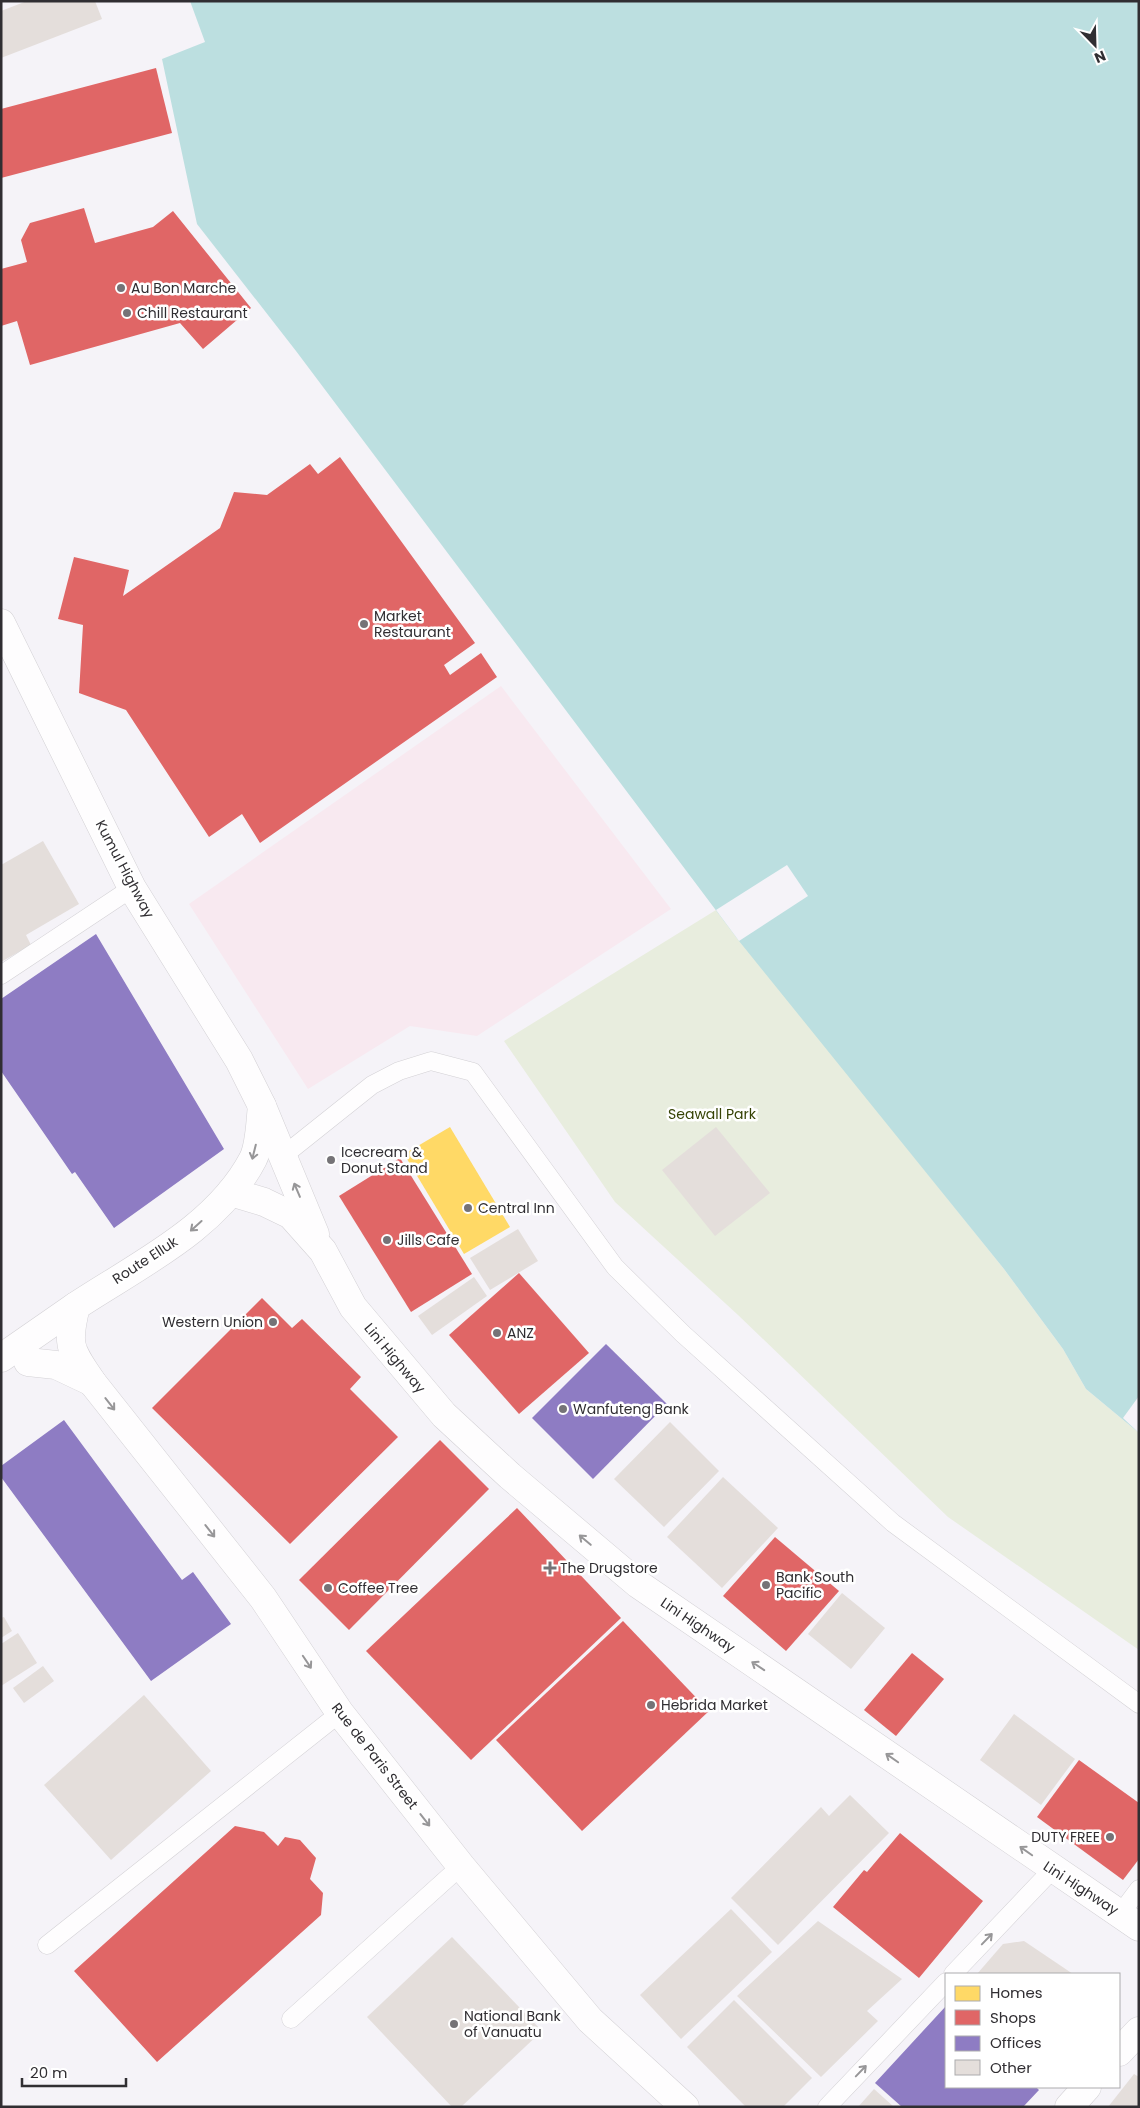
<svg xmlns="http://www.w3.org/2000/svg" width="1140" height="2108" font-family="Poppins,sans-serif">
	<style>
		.commercial { fill: #f8e9f0 }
		.green { fill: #e8edde }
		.water { fill: #bcdfe0 }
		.pier { fill: #f5f3f8 }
		.homes { fill: #ffd966 }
		.shops { fill: #e06666 }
		.offices { fill: #8e7cc3 }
		.building { fill: #e4dedb }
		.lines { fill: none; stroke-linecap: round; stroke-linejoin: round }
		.lane-casing { stroke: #d3d1d5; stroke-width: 19 }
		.street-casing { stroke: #d3d1d5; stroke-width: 29 }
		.secondary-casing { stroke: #d3d1d5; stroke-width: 29 }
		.lane { stroke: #fefdfe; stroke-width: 18 }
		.street { stroke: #fefdfe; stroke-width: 28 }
		.secondary { stroke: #fefdfe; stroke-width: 28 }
		.oneway { stroke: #979698 }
		.poi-dot { fill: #757377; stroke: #fff; stroke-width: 2 }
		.labels { text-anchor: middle; stroke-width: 5; stroke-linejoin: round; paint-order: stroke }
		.poi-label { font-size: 14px; fill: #302e32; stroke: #fff; text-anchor: start }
		.street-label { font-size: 14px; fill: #302e32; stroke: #fff }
		.park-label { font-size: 14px; fill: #364305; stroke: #fff }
	</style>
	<rect width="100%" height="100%" fill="#f5f3f8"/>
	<!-- commercial -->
	<polygon class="commercial" points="501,686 671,909 477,1036 410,1026 308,1089 189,904"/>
	<!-- green -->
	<polygon class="green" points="716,910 1004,1269 1063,1349 1086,1389 1139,1433 1139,1650 948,1517 738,1315 615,1202 504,1041"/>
	<!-- water -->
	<polygon class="water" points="190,1 1139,1 1139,1433 1086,1389 1063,1349 1004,1269 739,941 296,351 197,224 162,59 205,42"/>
	<!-- pier -->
	<g class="pier">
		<polygon points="787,865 808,896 739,941 716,910"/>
		<polygon points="1139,1396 1139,1433 1123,1418"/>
	</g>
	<!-- homes -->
	<polygon class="homes" points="450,1127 510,1227 464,1254 404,1154"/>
	<!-- shops -->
	<g class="shops">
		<polygon points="156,68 172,133 1,178 1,109"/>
		<polygon points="84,208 95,243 153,227 173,211 251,308 203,349 180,323 30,365 17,321 1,326 1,269 27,262 21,240 30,223"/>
		<polygon points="340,457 475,643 444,665 450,675 481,653 497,677 260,843 242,814 209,837 126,710 79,693 83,625 58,619 74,557 129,570 123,596 220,528 234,492 267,495 310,464 318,474"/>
		<polygon points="400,1158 472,1274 411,1312 339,1196"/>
		<polygon points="519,1273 589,1353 519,1414 449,1335"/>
		<polygon points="262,1298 292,1328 302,1319 361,1377 350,1389 398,1437 290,1544 152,1408"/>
		<polygon points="440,1440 489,1489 349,1630 299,1580"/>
		<polygon points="517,1508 621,1618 471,1760 366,1651"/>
		<polygon points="775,1537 839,1591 786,1651 723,1596"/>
		<polygon points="623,1621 709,1711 582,1831 496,1740"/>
		<polygon points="912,1653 944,1679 896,1736 864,1710"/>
		<polygon points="1079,1760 1139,1803 1139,1859 1123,1880 1037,1817"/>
		<polygon points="235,1826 264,1832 278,1846 285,1837 300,1840 316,1858 310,1879 323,1893 321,1915 157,2062 74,1971"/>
		<polygon points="900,1833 983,1901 919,1978 833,1907 864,1870 867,1872"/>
	</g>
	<!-- offices -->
	<g class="offices">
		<polygon points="96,934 224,1149 114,1228 75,1172 72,1174 1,1071 1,999"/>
		<polygon points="606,1344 667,1404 593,1479 532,1418"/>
		<polygon points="64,1420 182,1580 193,1572 231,1624 151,1681 1,1477 1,1466"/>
		<polygon points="946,2006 946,2087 1036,2087 1039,2090 1023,2107 902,2107 875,2083"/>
	</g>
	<!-- building -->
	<g class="building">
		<polygon points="27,1 95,1 102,19 1,58 1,11"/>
		<polygon points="43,841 79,904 26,935 31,945 1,962 1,865"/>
		<polygon points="716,1127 770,1193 715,1236 662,1170"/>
		<polygon points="518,1229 538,1261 490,1290 470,1258"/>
		<polygon points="474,1277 487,1296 432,1335 418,1316"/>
		<polygon points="670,1422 719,1471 664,1527 614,1479"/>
		<polygon points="723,1477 778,1528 722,1588 667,1537"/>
		<polygon points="842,1593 885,1628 851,1669 808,1634"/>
		<polygon points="4,1617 12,1631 1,1638 1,1618"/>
		<polygon points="18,1633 37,1663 1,1686 1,1644"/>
		<polygon points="43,1666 54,1681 24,1703 13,1688"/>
		<polygon points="144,1695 211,1771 111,1860 44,1785"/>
		<polygon points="1014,1714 1075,1759 1041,1805 980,1760"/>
		<polygon points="850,1795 889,1833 778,1945 731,1898 821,1807 829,1816"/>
		<polygon points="731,1909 772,1952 681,2039 640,1995"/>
		<polygon points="818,1921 902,1979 867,2011 878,2021 821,2077 737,1996"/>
		<polygon points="452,1937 542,2031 461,2107 452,2107 367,2017"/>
		<polygon points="1024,1941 1073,1974 977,1974 1003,1944"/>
		<polygon points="734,2000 812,2078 783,2107 746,2107 687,2047"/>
		<polygon points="1134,2074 1139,2077 1139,2107 1108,2107"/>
		<polygon points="874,2089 894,2107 858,2107"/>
	</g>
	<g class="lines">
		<defs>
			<g id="lane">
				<polyline points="1,975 132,888"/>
				<polyline points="283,1156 372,1085 399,1071 431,1061 473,1072 615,1267 683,1334 893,1523 1139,1704"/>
				<polyline points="1121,1913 1139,1889"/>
				<polyline points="47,1945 340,1713"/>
				<polyline points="953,1974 1052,1870"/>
				<polyline points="291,2019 461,1866"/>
				<polyline points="827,2107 946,1982"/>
			</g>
			<g id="street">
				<polyline points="1,1358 76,1306"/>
				<polyline points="1119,2052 1139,2031"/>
				<polyline points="1069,2107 1087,2087"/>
			</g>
			<g id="secondary">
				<polyline points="1,623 132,888 239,1060 262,1106 315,1234"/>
				<path d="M 262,1106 C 260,1122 260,1145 253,1159 C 217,1228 138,1265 76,1306 C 66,1346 70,1349 92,1382 L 263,1598 L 340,1713 L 461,1866 L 590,2020 L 685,2107"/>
				<polyline points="231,1192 264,1202 291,1215 323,1251 353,1307 444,1415 510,1476 638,1584 1139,1927"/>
				<polyline points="28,1362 56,1365 92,1382"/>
			</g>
		</defs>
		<!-- lane casing -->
		<use href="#lane" class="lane-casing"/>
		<!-- street casing -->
		<use href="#street" class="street-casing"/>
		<!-- secondary casing -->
		<use href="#secondary" class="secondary-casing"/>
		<!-- lane -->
		<use href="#lane" class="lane"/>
		<!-- street -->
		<use href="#street" class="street"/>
		<!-- secondary -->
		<use href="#secondary" class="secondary"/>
	</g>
	<!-- one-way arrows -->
	<defs><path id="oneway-shaft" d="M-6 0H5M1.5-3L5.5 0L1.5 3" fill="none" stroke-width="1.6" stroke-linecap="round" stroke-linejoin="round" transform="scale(1.25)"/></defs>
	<g class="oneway">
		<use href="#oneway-shaft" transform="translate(254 1152) rotate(104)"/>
		<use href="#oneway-shaft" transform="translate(297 1190) rotate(-113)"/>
		<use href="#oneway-shaft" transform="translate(196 1226) rotate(138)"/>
		<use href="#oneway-shaft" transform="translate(110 1404) rotate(52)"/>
		<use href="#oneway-shaft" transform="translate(210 1531) rotate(52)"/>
		<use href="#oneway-shaft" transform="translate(585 1540) rotate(-140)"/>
		<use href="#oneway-shaft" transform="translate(307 1662) rotate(56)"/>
		<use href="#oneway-shaft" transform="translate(758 1666) rotate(-146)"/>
		<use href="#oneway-shaft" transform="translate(892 1758) rotate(-145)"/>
		<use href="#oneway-shaft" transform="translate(425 1820) rotate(52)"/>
		<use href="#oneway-shaft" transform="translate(1026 1851) rotate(-145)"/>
		<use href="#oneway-shaft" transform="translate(987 1939) rotate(-46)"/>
		<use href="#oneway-shaft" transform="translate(861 2071) rotate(-46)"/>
	</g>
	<!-- markers -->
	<g class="poi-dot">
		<circle cx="121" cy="288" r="5"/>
		<circle cx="127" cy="313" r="5"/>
		<circle cx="364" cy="624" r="5"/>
		<circle cx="331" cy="1160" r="5"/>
		<circle cx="468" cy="1208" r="5"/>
		<circle cx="387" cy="1240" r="5"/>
		<circle cx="273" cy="1322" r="5"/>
		<circle cx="497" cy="1333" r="5"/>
		<circle cx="563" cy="1409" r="5"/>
		<path d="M547.5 1560.5h5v5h5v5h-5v5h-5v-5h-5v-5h5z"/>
		<circle cx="766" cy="1585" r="5"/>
		<circle cx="328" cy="1588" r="5"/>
		<circle cx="651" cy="1705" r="5"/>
		<circle cx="1110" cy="1837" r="5"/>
		<circle cx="454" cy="2024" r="5"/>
	</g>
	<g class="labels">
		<!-- poi labels -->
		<g class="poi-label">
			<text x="131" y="293">Au Bon Marche</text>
			<text x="137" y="318">Chill Restaurant</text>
			<text x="374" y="621">Market<tspan x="374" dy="16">Restaurant</tspan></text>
			<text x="341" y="1157">Icecream &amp;<tspan x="341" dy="16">Donut Stand</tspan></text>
			<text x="478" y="1213">Central Inn</text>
			<text x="397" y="1245">Jills Cafe</text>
			<text x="263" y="1327" text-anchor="end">Western Union</text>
			<text x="507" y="1338">ANZ</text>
			<text x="573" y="1414">Wanfuteng Bank</text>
			<text x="560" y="1573">The Drugstore</text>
			<text x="776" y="1582">Bank South<tspan x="776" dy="16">Pacific</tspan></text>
			<text x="338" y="1593">Coffee Tree</text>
			<text x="661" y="1710">Hebrida Market</text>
			<text x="1100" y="1842" text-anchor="end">DUTY FREE</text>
			<text x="464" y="2021">National Bank<tspan x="464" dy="16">of Vanuatu</tspan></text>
		</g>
		<!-- street labels -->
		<g class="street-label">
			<text transform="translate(125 869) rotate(62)" y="5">Kumul Highway</text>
			<text transform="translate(145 1260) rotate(-33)" y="5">Route Elluk</text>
			<text transform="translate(395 1358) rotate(50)" y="5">Lini Highway</text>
			<text transform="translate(698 1625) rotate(34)" y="5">Lini Highway</text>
			<text transform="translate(375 1756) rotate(52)" y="5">Rue de Paris Street</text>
			<text transform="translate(1081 1888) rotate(33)" y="5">Lini Highway</text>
		</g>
		<!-- park labels -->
		<g class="park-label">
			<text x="712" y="1119">Seawall Park</text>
		</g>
	</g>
	<!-- border -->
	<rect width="1140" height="2108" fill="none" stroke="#302e32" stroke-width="5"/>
	<!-- legend -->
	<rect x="945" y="1973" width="175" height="115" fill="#ffffff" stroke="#acabad"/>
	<rect x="955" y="1986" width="25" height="15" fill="#ffd966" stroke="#acabad"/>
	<text x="990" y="1998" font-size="15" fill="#302e32">Homes</text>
	<rect x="955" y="2010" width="25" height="15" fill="#e06666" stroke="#acabad"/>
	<text x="990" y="2023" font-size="15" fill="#302e32">Shops</text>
	<rect x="955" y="2036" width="25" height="15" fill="#8e7cc3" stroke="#acabad"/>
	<text x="990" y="2048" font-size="15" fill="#302e32">Offices</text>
	<rect x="955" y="2060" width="25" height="15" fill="#e4dedb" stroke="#acabad"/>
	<text x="990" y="2073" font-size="15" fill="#302e32">Other</text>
	<!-- north arrow -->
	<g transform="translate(1095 45) rotate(157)" stroke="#ffffff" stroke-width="4" paint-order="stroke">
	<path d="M0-4L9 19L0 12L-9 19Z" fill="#302e32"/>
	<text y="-8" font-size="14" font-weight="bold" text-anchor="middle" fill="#302e32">N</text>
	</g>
	<!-- scale -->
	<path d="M22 2078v8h104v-8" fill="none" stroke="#302e32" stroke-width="2.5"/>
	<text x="30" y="2078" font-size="15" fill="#302e32" stroke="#ffffff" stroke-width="4" paint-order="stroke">20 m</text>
</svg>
